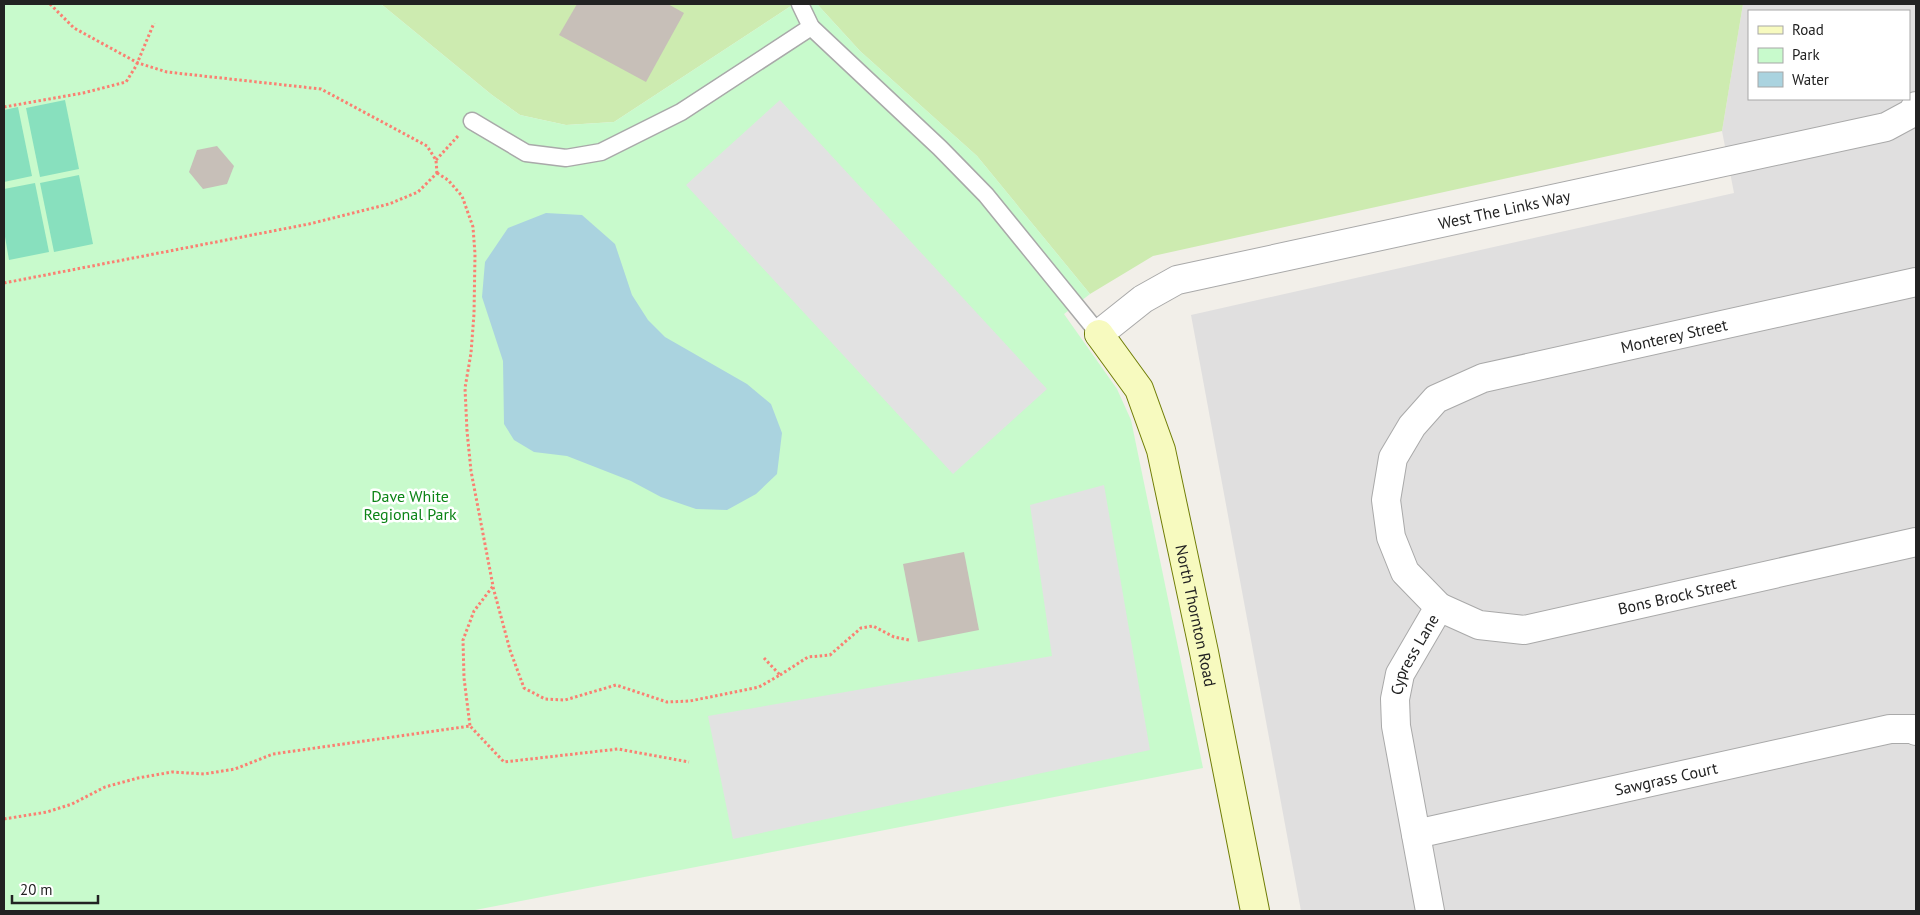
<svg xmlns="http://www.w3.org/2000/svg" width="1920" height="915" font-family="'PT Sans',sans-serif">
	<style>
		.residential { fill: #e0dfdf; fill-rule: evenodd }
		.grass { fill: #cdebb0 }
		.park { fill: #c8facc }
		.pitch { fill: #88e0be }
		.parking { fill: #e2e2e2 }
		.water { fill: #aad3df }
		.building { fill: #c7bfb8 }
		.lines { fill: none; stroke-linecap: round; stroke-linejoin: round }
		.lane-casing { stroke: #a9a9a9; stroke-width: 19 }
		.street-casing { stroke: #a9a9a9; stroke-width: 30 }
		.secondary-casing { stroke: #707d05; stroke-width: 30 }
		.path { stroke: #fa8072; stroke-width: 3; stroke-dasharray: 2.5 2.5; stroke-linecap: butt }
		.lane { stroke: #fff; stroke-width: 16 }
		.street { stroke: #fff; stroke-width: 28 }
		.secondary { stroke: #f7fabf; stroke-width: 28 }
		.labels { text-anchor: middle; stroke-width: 5; stroke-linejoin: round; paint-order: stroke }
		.street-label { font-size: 16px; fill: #222; stroke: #fff }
		.park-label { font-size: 16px; fill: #0c8416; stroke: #fff }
	</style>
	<rect width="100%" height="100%" fill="#f2efe9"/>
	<!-- residential -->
	<path class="residential" d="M 1743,4 L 1916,4 L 1916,911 L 1301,911 L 1191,315 L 1734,193 L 1722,131 ZM 1749,11 L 1909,11 L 1909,99 L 1749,99 Z"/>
	<!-- grass -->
	<g class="grass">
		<polygon points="381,4 794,4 614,122 566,125 520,115 492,95"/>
		<polygon points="817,4 1743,4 1722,131 1153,256 1090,294 977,156 860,51"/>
	</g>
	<!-- park -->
	<polygon class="park" points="4,4 381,4 492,95 520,115 566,125 614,122 794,4 817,4 860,51 977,156 1090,294 1064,314 1117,389 1131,420 1203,768 470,911 4,911"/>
	<!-- pitch -->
	<g class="pitch">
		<polygon points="65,100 79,169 40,177 26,108"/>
		<polygon points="18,107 32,176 4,182 4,110"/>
		<polygon points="79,175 93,244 54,252 40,183"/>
		<polygon points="35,183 49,252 9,260 4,231 4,189"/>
	</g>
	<!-- parking -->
	<g class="parking">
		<polygon points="780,100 1047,389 953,474 686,185"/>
		<polygon points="1104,485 1150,750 733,839 708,716 1052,656 1030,505"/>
	</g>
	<!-- water -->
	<polygon class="water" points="546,213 582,215 615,244 632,295 648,320 665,337 747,384 771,404 782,433 777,474 756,494 727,510 696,509 661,497 631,481 567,456 534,452 514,440 504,424 503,361 482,297 485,262 508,228"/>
	<!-- building -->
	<g class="building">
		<polygon points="577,4 668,4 684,13 646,82 559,35"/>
		<polygon points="217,146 234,166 227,184 203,189 189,172 197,150"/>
		<polygon points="964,552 979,630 918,642 903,564"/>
	</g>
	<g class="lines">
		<defs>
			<g id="lane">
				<polyline points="800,4 811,27 940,148 986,195 1099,334"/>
				<polyline points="472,121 526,153 566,158 601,152 681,112 811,27"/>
			</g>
			<g id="street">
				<path id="s1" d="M 1099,334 L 1143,299 L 1177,280 L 1886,127 L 1912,113 L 1916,106"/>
				<path id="s2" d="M 1439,607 L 1479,625 L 1524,630 L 1916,542"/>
				<path id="s3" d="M 1416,834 L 1890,729 L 1914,729 L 1916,731"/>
				<path id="s4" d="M 1430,911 L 1396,726 L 1395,699 L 1400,674 L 1439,607 L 1405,572 L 1391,537 L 1386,500 L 1393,458 L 1412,426 L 1436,399 L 1483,378 L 1916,282"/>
			</g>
			<g id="secondary">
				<path id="s5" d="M 1099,334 L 1139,389 L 1161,450 L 1204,652 L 1255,911"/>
			</g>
		</defs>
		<!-- lane casing -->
		<use href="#lane" class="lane-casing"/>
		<!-- street casing -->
		<use href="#street" class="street-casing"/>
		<!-- secondary casing -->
		<use href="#secondary" class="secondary-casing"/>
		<!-- path -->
		<g class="path">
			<polyline points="50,4 74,28 138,63 167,72 321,89 427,146 436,160 437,173"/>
			<polyline points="4,107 83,93 126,82 136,66 154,23"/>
			<polyline points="436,160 458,136"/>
			<polyline points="437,173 448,180 462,196 473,227 475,254 474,314 471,353 465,388 467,431 471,471 493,586 474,611 463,640 464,678 470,726"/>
			<polyline points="4,283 309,224 389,204 418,192 437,173"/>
			<polyline points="493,587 510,650 524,688 545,699 565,700 616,685 667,702 690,701 759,687 780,675 764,658"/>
			<polyline points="780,675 808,657 830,655 861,628 873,626 894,637 909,640"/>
			<polyline points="4,819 47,812 72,804 105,787 138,778 172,772 204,774 235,769 273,754 470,726 504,762 618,749 689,762"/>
		</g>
		<!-- lane -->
		<use href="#lane" class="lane"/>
		<!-- street -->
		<use href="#street" class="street"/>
		<!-- secondary -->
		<use href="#secondary" class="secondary"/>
	</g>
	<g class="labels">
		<!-- street labels -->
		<g class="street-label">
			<text dy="6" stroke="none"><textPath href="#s1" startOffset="430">West The Links Way</textPath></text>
			<text dy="6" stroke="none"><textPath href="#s4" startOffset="805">Monterey Street</textPath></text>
			<text dy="6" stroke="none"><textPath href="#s2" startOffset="246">Bons Brock Street</textPath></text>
			<text dy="6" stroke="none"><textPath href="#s5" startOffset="302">North Thornton Road</textPath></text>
			<text dy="6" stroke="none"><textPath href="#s4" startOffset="264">Cypress Lane</textPath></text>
			<text dy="6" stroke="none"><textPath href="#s3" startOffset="256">Sawgrass Court</textPath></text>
		</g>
		<!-- park labels -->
		<g class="park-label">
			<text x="410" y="502">Dave White<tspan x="410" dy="18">Regional Park</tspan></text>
		</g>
	</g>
	<!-- border -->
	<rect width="1920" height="915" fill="none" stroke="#222222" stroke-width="10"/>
	<!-- legend -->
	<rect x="1748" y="10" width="162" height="90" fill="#ffffff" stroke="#a7a7a7"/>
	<rect x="1758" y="26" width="25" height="8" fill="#f7fabf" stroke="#a7a7a7"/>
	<text x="1792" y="35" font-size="15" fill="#222222">Road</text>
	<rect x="1758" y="48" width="25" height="15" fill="#c8facc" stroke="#a7a7a7"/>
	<text x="1792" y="60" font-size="15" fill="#222222">Park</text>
	<rect x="1758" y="72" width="25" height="15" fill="#aad3df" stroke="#a7a7a7"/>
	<text x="1792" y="85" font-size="15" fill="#222222">Water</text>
	<!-- scale -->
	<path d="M12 895v8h86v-8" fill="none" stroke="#222222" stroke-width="2.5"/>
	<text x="20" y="895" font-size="15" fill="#222222" stroke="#ffffff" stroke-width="4" paint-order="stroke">20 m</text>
</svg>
